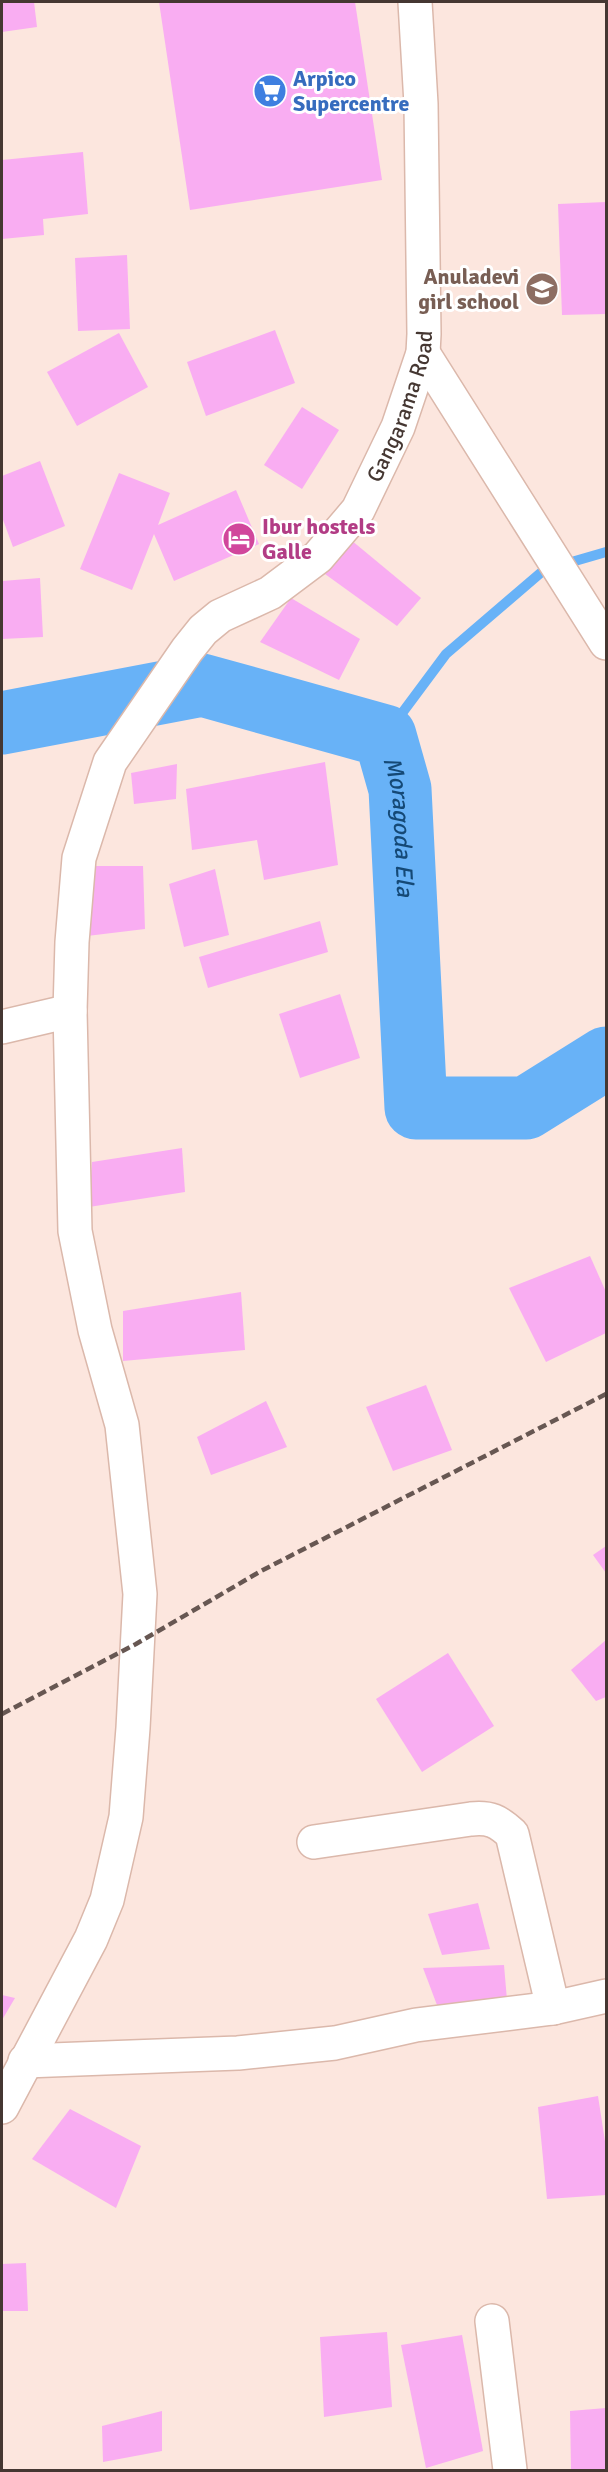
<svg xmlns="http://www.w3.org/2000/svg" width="608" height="2472" font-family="Signika,sans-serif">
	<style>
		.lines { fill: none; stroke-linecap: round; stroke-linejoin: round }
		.stream { stroke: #68b2f7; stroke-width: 10 }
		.river { stroke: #68b2f7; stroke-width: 63 }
		.building { fill: #f9adf2 }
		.street-casing { stroke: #dbb8ab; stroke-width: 36 }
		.street { stroke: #fff; stroke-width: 33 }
		.rail { stroke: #675752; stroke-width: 4.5; stroke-dasharray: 9 4.5; stroke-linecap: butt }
		.labels { text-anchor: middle; stroke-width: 6; stroke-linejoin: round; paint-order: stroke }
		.shop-label { font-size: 22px; font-weight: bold; fill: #366cbe; stroke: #fff; text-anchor: start }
		.education-label { font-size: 22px; font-weight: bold; fill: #785e54; stroke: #fff; text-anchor: end }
		.street-label { font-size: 22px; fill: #453732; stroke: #fff }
		.hotel-label { font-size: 22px; font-weight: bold; fill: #b23c85; stroke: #fff; text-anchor: start }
		.water-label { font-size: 24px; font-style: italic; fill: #154976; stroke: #fff }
	</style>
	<rect width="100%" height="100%" fill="#fce6de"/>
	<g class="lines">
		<!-- stream -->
		<polyline class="stream" points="385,736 446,654 544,570 606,552"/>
		<!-- river -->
		<path class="river" id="s1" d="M 2,723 L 202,685 L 385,736 L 400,789 L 416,1108 L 526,1108 L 606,1058"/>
	</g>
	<!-- building -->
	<g class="building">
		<polygon points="2,2 34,2 37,27 2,32"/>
		<polygon points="159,2 355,2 382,180 190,210"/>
		<polygon points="83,152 88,214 43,219 44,235 2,239 2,160"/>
		<polygon points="606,202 606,314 562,315 558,204"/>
		<polygon points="127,255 130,329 78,331 75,258"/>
		<polygon points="275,330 295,383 206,416 187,362"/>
		<polygon points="119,333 148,387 77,426 47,372"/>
		<polygon points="302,407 339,430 302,489 264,465"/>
		<polygon points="40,461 65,526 13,547 2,517 2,476"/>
		<polygon points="119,473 170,493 158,525 236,490 259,544 174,581 154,534 132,590 80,569"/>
		<polygon points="351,540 421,598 397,626 325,574"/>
		<polygon points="40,578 43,637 2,639 2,581"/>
		<polygon points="291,598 360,639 339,680 260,642"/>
		<polygon points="325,762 338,865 264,880 257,840 192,850 186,789"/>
		<polygon points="177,764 176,799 134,804 131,773"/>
		<polygon points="86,866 143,866 145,929 87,936"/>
		<polygon points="215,869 229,935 184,947 169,884"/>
		<polygon points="320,921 328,952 208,988 199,957"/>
		<polygon points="340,994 360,1058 300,1078 279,1014"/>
		<polygon points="182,1148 185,1192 89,1207 92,1162"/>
		<polygon points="590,1256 606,1292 606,1333 546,1362 509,1288"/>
		<polygon points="241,1292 245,1350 123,1361 123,1311"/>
		<polygon points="426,1385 452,1450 393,1471 366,1407"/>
		<polygon points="266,1401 287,1447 211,1475 197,1437"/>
		<polygon points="606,1546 606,1573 593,1555"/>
		<polygon points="606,1640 606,1697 596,1701 571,1670"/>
		<polygon points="448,1653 494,1726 422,1772 376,1699"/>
		<polygon points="478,1903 490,1949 442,1955 428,1914"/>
		<polygon points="504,1965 507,2000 440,2013 423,1968"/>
		<polygon points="2,1995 15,1998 2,2020"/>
		<polygon points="598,2096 606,2148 606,2195 547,2199 538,2107"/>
		<polygon points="70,2109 141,2146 116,2208 32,2159"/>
		<polygon points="26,2263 28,2311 2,2311 2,2264"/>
		<polygon points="387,2332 392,2407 324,2417 320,2337"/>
		<polygon points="462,2335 483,2451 426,2468 401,2345"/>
		<polygon points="606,2408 606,2470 571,2470 570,2411"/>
		<polygon points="162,2411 162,2451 103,2462 102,2426"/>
	</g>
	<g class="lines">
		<defs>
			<g id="street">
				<polyline points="423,353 606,643"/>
				<polyline points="2,1027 70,1011"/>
				<path d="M 314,1842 L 471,1819 C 490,1817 498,1821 512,1834 L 553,2008"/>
				<polyline points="25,2061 238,2053 335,2043 416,2025 553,2008 606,1996"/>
				<path id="s2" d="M 2,2107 L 91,1939 L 107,1900 L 126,1817 L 133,1728 L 140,1594 L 122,1425 L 95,1330 L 75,1231 L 70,1011 L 72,942 L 79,858 L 110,762 L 187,650 L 203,630 L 220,616 L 270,593 L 318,557 L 358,510 L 398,427 L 423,353 L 424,334 L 421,104 L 415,2"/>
				<polyline points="492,2321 510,2470"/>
			</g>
		</defs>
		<!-- street casing -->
		<use href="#street" class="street-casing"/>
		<!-- street -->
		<use href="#street" class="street"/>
		<!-- rail -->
		<polyline class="rail" points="2,1714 136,1644 261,1571 606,1394"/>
	</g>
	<!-- icons -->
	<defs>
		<symbol id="supermarket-disc" viewBox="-11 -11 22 22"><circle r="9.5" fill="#3f7fe0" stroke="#fff"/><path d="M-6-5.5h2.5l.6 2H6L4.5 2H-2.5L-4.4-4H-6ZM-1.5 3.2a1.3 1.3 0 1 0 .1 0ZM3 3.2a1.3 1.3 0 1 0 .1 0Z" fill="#fff"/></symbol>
		<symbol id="school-disc" viewBox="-11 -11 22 22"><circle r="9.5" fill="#8d6e63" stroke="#fff"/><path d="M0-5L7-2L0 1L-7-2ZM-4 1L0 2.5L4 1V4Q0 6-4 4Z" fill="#fff"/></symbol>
		<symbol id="hotel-disc" viewBox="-11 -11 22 22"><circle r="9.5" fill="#d1479c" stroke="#fff"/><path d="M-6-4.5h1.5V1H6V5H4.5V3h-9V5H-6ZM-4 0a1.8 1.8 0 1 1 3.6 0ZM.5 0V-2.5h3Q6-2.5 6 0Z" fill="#fff"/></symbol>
	</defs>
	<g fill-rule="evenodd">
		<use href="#supermarket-disc" x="251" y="72" width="38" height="38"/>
		<use href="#school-disc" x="523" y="270" width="38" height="38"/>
		<use href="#hotel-disc" x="220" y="520" width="38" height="38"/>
	</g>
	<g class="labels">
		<!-- shop labels -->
		<g class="shop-label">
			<text x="293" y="86">Arpico<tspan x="293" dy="25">Supercentre</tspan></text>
		</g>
		<!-- education labels -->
		<g class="education-label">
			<text x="519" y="284">Anuladevi<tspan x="519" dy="25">girl school</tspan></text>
		</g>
		<!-- street labels -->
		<g class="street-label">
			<text dy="8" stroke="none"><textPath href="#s2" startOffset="1858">Gangarama Road</textPath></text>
		</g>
		<!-- hotel labels -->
		<g class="hotel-label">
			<text x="262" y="534">Ibur hostels<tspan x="262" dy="25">Galle</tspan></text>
		</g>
		<!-- water labels -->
		<g class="water-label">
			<text dy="8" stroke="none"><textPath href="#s1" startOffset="486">Moragoda Ela</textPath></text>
		</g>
	</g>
	<!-- border -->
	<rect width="608" height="2472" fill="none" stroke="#453732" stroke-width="6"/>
</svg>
